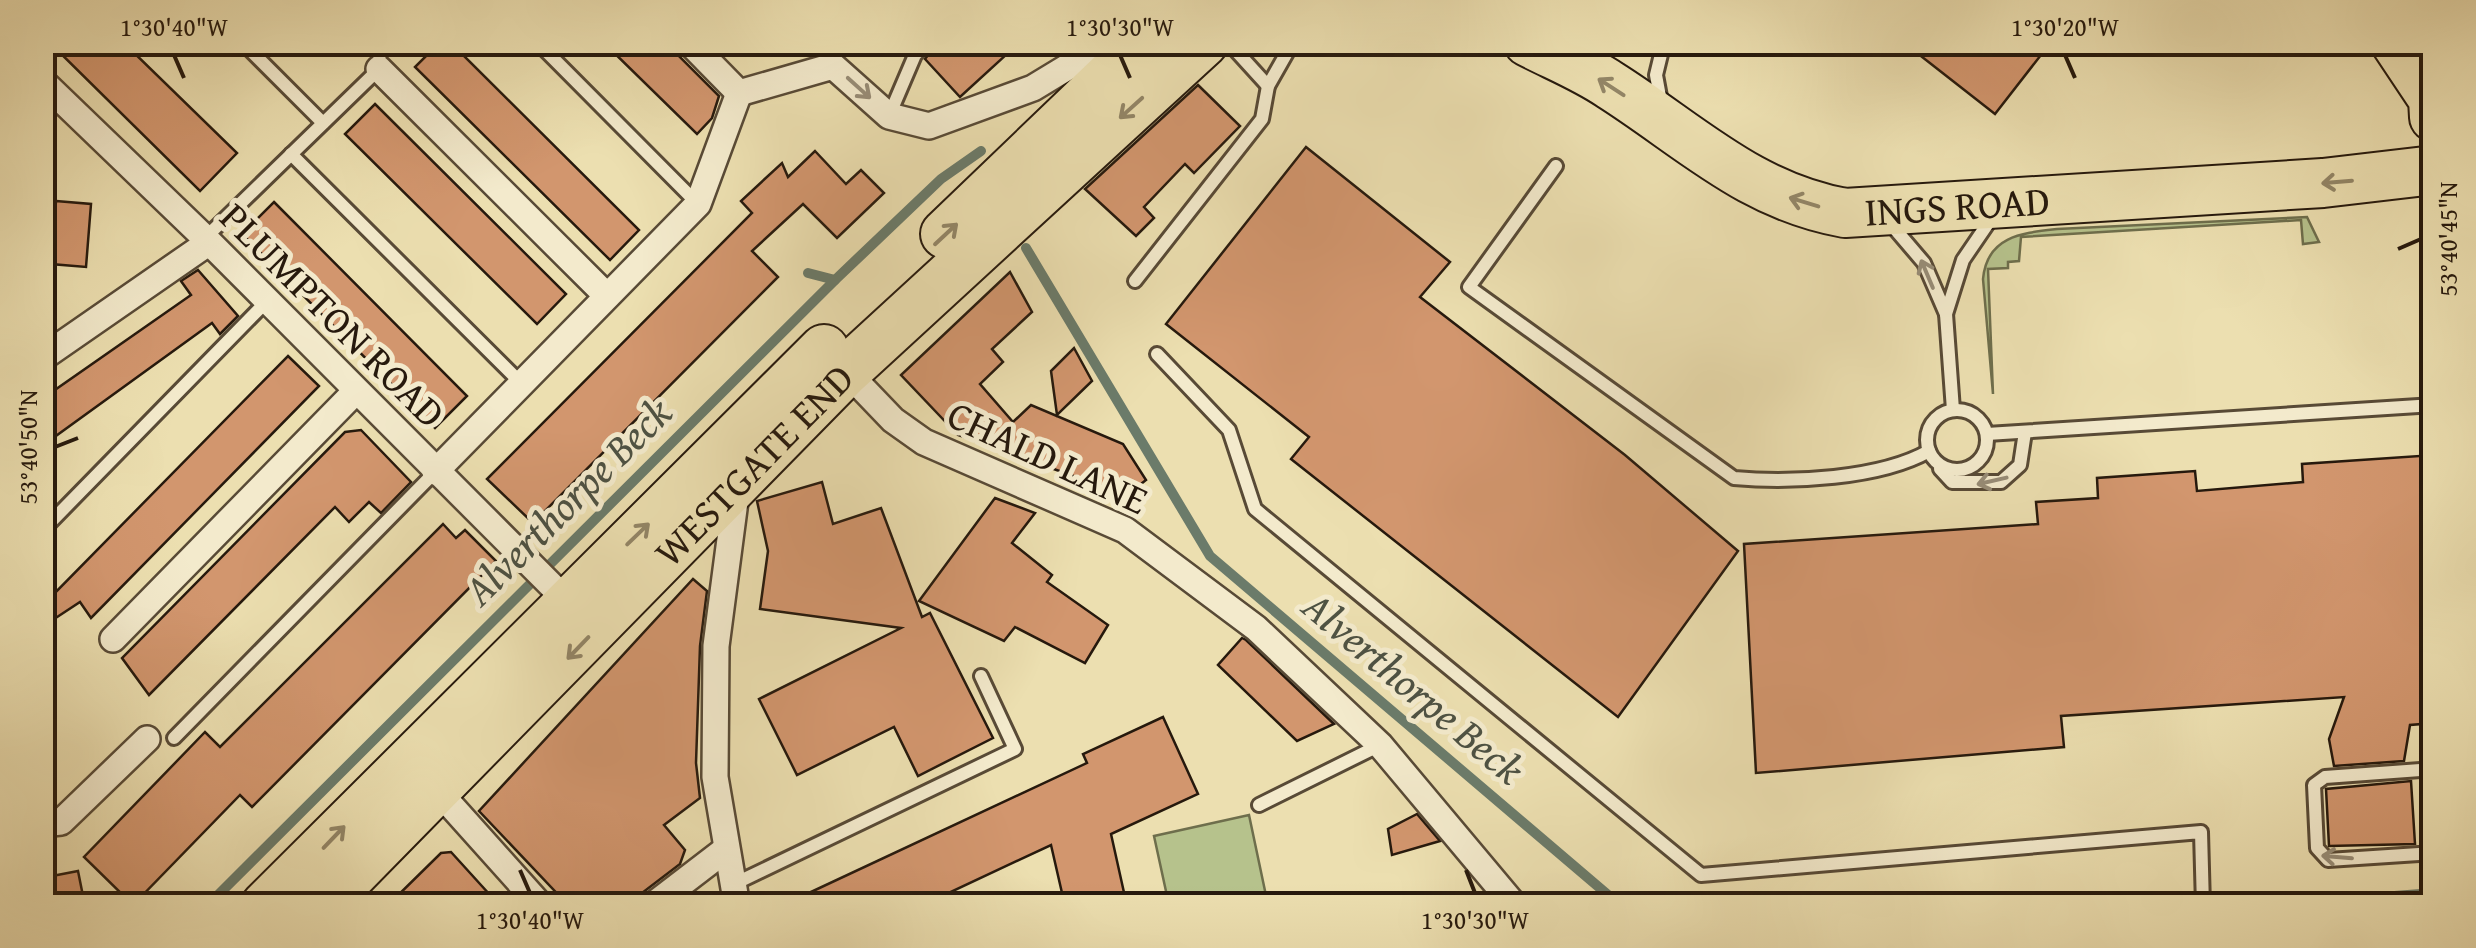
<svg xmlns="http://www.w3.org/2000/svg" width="2476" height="948" font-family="'Gentium Book Plus',serif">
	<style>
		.green { fill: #b6c28c; stroke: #6e6e4c; stroke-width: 2.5 }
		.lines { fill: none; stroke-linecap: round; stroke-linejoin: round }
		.stream { stroke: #6b7b6a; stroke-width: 10 }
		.building { fill: #d2966e; stroke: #26190d; stroke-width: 2.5 }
		.lane-casing { stroke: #584a36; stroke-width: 18 }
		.street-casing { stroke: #584a36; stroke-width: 30 }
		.highway-casing { stroke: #26190d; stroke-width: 52 }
		.lane { stroke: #f3eacc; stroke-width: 12 }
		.street { stroke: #f3eacc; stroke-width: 25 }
		.highway { stroke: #ecdfb0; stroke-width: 48 }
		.oneway { stroke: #938667 }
		.oneway2 { stroke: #978c76 }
		.ticks { fill: none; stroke: #26190d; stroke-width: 4 }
		.labels { text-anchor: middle; stroke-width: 10; stroke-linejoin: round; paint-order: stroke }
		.street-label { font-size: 40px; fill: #26190d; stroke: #f3eacc }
		.water-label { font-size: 42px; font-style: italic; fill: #4e5243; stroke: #f3eacc }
		.neatline { fill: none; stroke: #26190d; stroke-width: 4 }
		.ticks-label { font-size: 25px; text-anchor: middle; fill: #26190d }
	</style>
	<rect width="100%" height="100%" fill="#ecdfb0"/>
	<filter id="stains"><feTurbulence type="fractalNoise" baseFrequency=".002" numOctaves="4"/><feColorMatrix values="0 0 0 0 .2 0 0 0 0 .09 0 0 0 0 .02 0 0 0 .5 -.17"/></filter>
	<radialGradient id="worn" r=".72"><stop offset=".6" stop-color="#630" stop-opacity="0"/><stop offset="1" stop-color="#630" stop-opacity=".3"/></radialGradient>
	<!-- green -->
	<g class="green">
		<path d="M 2307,217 L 2319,242 L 2303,244 L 2301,220 L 2021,237 L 2019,261 L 2008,262 L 2008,268 L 1988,269 L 1993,394 L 1983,279 C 1987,236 2022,233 2057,229 Z"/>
		<polygon points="1249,815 1268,905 1169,905 1154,836"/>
	</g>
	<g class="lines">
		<!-- stream -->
		<g class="stream">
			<polyline points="1026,248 1210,556 1621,906"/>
			<polyline points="808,273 835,280"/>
			<polyline points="2289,904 2434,893"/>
			<polyline points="207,906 835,280 941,179 981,151"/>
		</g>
	</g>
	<!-- building -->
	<g class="building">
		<polygon points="49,42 123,42 237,153 200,191"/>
		<polygon points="440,42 450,42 639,230 610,260 415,67"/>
		<polygon points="603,42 665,42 719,96 712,118 697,134"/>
		<polygon points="938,42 1020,42 960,97 925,59"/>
		<polygon points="1903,42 2051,42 1995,114"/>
		<polygon points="1198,85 1240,126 1194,173 1185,164 1144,207 1154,218 1136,236 1085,189"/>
		<polygon points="375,104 566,294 537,324 345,134"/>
		<polygon points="1306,147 1450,262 1420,297 1625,455 1738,551 1618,717 1291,459 1309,437 1166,324"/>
		<polygon points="815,151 846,184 861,170 884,193 837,238 803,204 752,251 778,277 533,523 487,479 752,213 741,201 782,163 788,177"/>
		<polygon points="56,201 91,204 86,267 51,264"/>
		<polygon points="274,202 467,396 435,428 242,234"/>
		<polygon points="198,270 238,316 220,334 212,323 42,446 42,399 191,295 181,281"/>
		<polygon points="1010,272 1032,312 992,349 1003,362 980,384 1013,422 1031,405 1123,444 1146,480 1127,495 958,435 901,375"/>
		<polygon points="1074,348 1092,381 1057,415 1051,371"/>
		<polygon points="288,356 319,386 91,618 80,602 42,627 42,606"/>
		<polygon points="361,430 411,482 381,513 369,502 349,522 335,507 149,695 122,658 345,432"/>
		<polygon points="2434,455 2434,723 2410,725 2404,761 2334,766 2329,739 2344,697 2061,716 2064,747 1756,773 1744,544 2038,524 2036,502 2098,498 2097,478 2195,471 2197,491 2303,482 2302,464"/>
		<polygon points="822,482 833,524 881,508 922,617 930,613 993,738 918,776 894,727 797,775 759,699 901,628 760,609 768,551 757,501"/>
		<polygon points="995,498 1035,513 1012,543 1052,575 1047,582 1108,625 1085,663 1015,627 1004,641 919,601"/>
		<polygon points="443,524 456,538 465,530 496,561 252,807 240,795 133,905 84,857 205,732 220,747"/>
		<polygon points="693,579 707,591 700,646 696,763 700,798 664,825 685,850 680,864 625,906 569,906 479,811"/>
		<polygon points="1242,638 1246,640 1334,724 1297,741 1218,665"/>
		<polygon points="1163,717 1198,794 1111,834 1127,906 1065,906 1051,845 921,906 781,906 1087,763 1083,754"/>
		<polygon points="2411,781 2415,844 2329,846 2326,789"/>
		<polygon points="1417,814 1440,841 1392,855 1388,829"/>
		<polygon points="451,852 500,906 387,906 441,853"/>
		<polygon points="78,871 85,906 53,906 47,877"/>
	</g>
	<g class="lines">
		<defs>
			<g id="lane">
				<polyline points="242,42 323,123"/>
				<polyline points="537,42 698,204"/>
				<polyline points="1228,42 1268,86"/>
				<polyline points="1661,102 1656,75 1664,42"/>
				<polyline points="889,116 915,55 928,42"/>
				<polyline points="291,154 522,384"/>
				<path d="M 1556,166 L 1469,287 L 1734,478 C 1790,483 1880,479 1929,451"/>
				<polyline points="1889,222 1924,263 1946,314 1963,260 1993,216"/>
				<polyline points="205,238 379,69 380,42"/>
				<polyline points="1135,281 1262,119 1268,86 1293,42"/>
				<polyline points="1946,314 1953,410"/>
				<polyline points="1157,354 1229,430 1255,509 1701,875 2201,832 2203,906"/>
				<circle cx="1957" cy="440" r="30"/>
				<polyline points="1987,434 2434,405"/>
				<polyline points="1940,469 1952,482 2001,482 2020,465 2025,432"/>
				<polyline points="42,531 267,301"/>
				<polyline points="174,738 435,472"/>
				<polyline points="2434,769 2325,777 2314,785 2317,848 2328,860 2434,853"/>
				<polyline points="1259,805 1380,745"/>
				<polyline points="732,885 1015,749 981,676"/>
			</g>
			<g id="street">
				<polyline points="689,42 739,93"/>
				<polyline points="379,69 607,296"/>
				<polyline points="42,81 205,238 568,602"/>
				<polyline points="739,93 833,66 889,116 929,126 1033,88 1099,48 1135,52"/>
				<polyline points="42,358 208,243"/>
				<polyline points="846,371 893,420 924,442 1125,530 1256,628 1380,745 1515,906"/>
				<polyline points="435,472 698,204 739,93"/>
				<polyline points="113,639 356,391"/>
				<polyline points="438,791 541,906"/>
				<polyline points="42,824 61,822 147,739"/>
				<polyline points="652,906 725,850"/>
				<polyline points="737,906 715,777 716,646 737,486"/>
			</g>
			<g id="highway">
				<path id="s1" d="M 1528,42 C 1555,56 1585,68 1610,85 C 1689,135 1749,196 1845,213 L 2323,183 L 2434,170"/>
				<polyline points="2395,42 2433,99 2434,117"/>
				<polyline points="945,234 1145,42"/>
				<polyline points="265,906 824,349"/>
				<path id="s2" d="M 321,906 L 846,371 L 1204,42"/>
			</g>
		</defs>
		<!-- lane casing -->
		<use href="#lane" class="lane-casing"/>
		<!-- street casing -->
		<use href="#street" class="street-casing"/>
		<!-- highway casing -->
		<use href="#highway" class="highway-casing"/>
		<!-- lane -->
		<use href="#lane" class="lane"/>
		<!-- street -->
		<use href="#street" class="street"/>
		<!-- highway -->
		<use href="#highway" class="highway"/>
	</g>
	<!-- one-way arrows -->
	<defs><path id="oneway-shaft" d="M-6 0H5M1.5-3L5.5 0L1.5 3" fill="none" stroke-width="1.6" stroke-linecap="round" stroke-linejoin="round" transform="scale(2.5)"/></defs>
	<g class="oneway">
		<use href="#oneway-shaft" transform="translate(1611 87) rotate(-147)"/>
		<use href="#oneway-shaft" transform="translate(1131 108) rotate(138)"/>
		<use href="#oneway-shaft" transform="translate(2337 182) rotate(175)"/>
		<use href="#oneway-shaft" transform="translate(1804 202) rotate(-163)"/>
		<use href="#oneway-shaft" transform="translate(946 234) rotate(-43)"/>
		<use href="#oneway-shaft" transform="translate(638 534) rotate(-44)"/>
		<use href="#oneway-shaft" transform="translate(578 648) rotate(134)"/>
		<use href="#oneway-shaft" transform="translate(334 837) rotate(-46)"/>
	</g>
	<g class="oneway2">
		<use href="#oneway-shaft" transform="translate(859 88) rotate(42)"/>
		<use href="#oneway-shaft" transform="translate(1927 274) rotate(-113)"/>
		<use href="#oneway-shaft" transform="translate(1992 481) rotate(167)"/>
		<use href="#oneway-shaft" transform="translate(2337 857) rotate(-175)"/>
	</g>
	<!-- ticks -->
	<path class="ticks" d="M 174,55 L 184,78M 1120,55 L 1130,78M 2065,55 L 2075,78M 2398,249 L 2421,239M 55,447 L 78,438M 520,870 L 530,893M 1466,870 L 1475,893"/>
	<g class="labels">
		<!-- street labels -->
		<g class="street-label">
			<text dy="14" stroke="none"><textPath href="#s1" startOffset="475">INGS ROAD</textPath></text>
			<text transform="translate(333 315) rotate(45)" y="14">PLUMPTON ROAD</text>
			<text transform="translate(1048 457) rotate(25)" y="14">CHALD LANE</text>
			<text dy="14" stroke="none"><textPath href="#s2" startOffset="618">WESTGATE END</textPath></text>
		</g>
		<!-- water labels -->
		<g class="water-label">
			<text transform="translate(567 501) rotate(-45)" y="15">Alverthorpe Beck</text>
			<text transform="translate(1414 687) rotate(40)" y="15">Alverthorpe Beck</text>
		</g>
	</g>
	<!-- margin -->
	<rect width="2476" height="948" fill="none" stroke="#ecdfb0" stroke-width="110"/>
	<rect x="55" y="55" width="2366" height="838" class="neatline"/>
	<g class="ticks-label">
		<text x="174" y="36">1°30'40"W</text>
		<text x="1120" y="36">1°30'30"W</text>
		<text x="2065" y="36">1°30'20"W</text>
		<text transform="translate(2448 239) rotate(-90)" y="9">53°40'45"N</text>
		<text transform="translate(28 447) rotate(-90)" y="9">53°40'50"N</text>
		<text x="530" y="929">1°30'40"W</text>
		<text x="1475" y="929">1°30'30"W</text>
	</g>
	<rect width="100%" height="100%" filter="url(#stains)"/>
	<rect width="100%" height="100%" fill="url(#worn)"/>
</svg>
